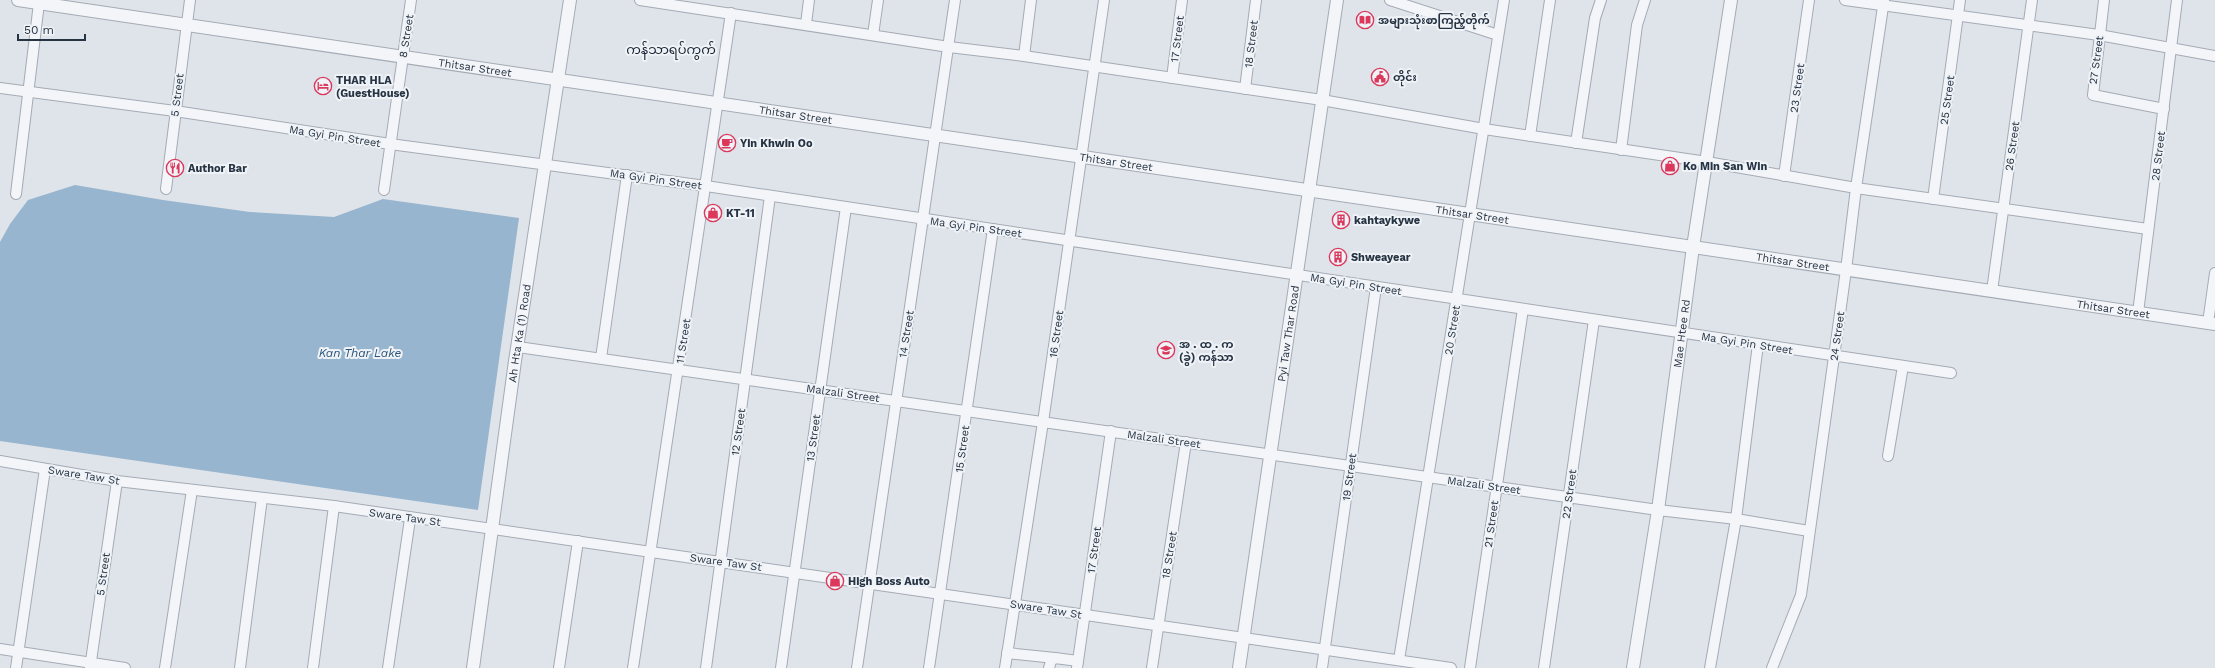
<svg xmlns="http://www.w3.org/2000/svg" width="2215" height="668" font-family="'Work Sans','Noto Sans Myanmar',sans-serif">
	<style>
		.water { fill: #97b5ce }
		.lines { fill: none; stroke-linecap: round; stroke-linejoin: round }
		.minor-casing { stroke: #a4abb5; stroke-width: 12 }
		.tertiary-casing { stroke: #a4abb5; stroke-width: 14 }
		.minor { stroke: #f3f5f8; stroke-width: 10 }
		.tertiary { stroke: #f3f5f8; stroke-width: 12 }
		.labels { text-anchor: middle; stroke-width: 4; stroke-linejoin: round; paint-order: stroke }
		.poi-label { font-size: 11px; font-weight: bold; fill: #263343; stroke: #eff3f7; text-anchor: start }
		.street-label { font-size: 11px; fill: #263343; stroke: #eff3f7 }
		.water-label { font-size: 12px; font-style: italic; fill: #2c557b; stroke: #eff3f7 }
		.quarter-label { font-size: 13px; fill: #192434; stroke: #eff3f7 }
	</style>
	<rect width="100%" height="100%" fill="#dfe4ea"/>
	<!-- water -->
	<polygon class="water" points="75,185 163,200 250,212 334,217 383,199 519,218 478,510 0,441 0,242 10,224 28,200"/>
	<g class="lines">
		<defs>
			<g id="minor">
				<polyline points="640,0 949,47 1024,56 1322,100 1484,129 1707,162 1856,188 2148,229"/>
				<polyline points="1390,0 1498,35"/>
				<polyline points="1845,0 2099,35 2215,56"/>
				<polyline points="2104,0 2093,95 2164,109"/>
				<polyline points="806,24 809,0"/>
				<polyline points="873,35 878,0"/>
				<polyline points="1024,56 1031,0"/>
				<polyline points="1172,78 1182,0"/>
				<polyline points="0,88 175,111 390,144 706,186 1951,373"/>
				<polyline points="1245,89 1256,0"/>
				<polyline points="1530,136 1550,0"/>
				<polyline points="1576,143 1595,18 1601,0"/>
				<polyline points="1621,150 1637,25 1645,0"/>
				<polyline points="1784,176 1809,0"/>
				<polyline points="166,189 190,0"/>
				<polyline points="384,190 411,0"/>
				<polyline points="16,194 39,3"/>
				<polyline points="1933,199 1960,0"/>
				<polyline points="1992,291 2032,0"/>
				<polyline points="2138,313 2177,0"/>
				<polyline points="2208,323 2215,273"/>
				<polyline points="518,347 1658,510 1736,519 1809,531"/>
				<polyline points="601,358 627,175"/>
				<polyline points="1888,456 1903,366"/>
				<polyline points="0,461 117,481 334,506 1451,668"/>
				<polyline points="0,649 125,668"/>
				<polyline points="1007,653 1055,658"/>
				<polyline points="1399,660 1504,0"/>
				<polyline points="16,668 45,469"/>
				<polyline points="90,668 117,481"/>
				<polyline points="165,668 192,490"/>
				<polyline points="240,668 262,498"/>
				<polyline points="313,668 334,506"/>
				<polyline points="388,668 410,519"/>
				<polyline points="559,668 578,541"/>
				<polyline points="633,668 731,13"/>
				<polyline points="706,668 770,196"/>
				<polyline points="781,668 846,207"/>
				<polyline points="857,668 955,0"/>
				<polyline points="929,668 993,229"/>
				<polyline points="1005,668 1043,422 1104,0"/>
				<polyline points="1049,668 1051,661 1055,658 1078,661"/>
				<polyline points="1077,668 1111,431"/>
				<polyline points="1152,668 1186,442"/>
				<polyline points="1322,668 1376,287"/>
				<polyline points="1470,668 1523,309"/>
				<polyline points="1544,668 1594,320"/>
				<polyline points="1710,668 1736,519 1758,344"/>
				<polyline points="1772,668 1801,595 1846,270 1856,188 1884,0"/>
			</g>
			<g id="tertiary">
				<path id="s1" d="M 18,0 L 2215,324"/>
				<path id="s2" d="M 473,668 L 515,361 L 570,0"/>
				<path id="s3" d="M 1239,668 L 1337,0"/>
				<path id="s4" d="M 1633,668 L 1658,510 L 1693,247 L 1731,0"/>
			</g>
		</defs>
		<!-- minor casing -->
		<use href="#minor" class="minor-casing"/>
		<!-- tertiary casing -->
		<use href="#tertiary" class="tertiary-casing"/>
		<!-- minor -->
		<use href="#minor" class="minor"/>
		<!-- tertiary -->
		<use href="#tertiary" class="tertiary"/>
	</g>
	<!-- icons -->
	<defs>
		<symbol id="library-ring" viewBox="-11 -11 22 22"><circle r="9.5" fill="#eff3f7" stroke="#db385c" stroke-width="1.5"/><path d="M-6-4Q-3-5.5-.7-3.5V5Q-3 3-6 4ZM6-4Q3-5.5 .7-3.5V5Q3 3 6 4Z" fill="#db385c"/></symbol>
		<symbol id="civic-ring" viewBox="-11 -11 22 22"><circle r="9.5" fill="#eff3f7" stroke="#db385c" stroke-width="1.5"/><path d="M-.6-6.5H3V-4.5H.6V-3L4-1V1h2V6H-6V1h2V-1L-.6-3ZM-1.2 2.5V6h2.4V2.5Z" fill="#db385c"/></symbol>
		<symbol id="hotel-ring" viewBox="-11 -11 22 22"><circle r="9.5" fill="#eff3f7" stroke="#db385c" stroke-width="1.5"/><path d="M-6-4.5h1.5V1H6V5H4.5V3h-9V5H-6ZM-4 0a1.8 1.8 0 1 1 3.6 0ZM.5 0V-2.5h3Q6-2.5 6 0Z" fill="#db385c"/></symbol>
		<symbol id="cafe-ring" viewBox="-11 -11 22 22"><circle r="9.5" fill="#eff3f7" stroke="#db385c" stroke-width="1.5"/><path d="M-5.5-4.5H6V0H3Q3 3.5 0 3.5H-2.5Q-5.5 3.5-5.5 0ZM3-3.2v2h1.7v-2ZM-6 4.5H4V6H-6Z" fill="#db385c"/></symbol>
		<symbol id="shop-ring" viewBox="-11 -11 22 22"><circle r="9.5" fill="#eff3f7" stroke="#db385c" stroke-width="1.5"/><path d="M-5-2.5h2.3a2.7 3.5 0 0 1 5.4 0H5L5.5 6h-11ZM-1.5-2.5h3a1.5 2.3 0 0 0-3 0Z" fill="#db385c"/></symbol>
		<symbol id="restaurant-ring" viewBox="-11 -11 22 22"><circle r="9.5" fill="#eff3f7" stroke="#db385c" stroke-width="1.5"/><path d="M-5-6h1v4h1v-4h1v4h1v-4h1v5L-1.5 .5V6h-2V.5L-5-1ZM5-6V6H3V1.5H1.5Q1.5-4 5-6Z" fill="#db385c"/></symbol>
		<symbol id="building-ring" viewBox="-11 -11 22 22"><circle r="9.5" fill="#eff3f7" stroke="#db385c" stroke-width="1.5"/><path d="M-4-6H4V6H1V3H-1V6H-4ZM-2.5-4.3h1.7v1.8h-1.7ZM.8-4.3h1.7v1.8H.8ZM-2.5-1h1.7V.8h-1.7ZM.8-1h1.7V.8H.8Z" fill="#db385c"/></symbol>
		<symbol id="school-ring" viewBox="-11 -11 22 22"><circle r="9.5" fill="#eff3f7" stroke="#db385c" stroke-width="1.5"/><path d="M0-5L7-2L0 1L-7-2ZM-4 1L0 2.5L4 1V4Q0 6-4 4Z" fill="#db385c"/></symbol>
	</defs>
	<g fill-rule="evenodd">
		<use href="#library-ring" x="1355" y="10" width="20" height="20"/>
		<use href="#civic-ring" x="1370" y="67" width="20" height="20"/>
		<use href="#hotel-ring" x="313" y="76" width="20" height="20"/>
		<use href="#cafe-ring" x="717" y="133" width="20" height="20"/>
		<use href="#shop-ring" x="1660" y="156" width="20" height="20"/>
		<use href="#restaurant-ring" x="165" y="158" width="20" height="20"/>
		<use href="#shop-ring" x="703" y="203" width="20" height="20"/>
		<use href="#building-ring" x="1331" y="210" width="20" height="20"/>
		<use href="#building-ring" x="1328" y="247" width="20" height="20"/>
		<use href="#school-ring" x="1156" y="340" width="20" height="20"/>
		<use href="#shop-ring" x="825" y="571" width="20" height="20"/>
	</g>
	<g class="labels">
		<!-- poi labels -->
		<g class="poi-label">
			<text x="1378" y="24">အများသုံးစာကြည့်တိုက်</text>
			<text x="1393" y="81">တိုင်း</text>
			<text x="336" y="84">THAR HLA<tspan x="336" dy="13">(GuestHouse)</tspan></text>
			<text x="740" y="147">Yin Khwin Oo</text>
			<text x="1683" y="170">Ko Min San Win</text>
			<text x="188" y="172">Author Bar</text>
			<text x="726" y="217">KT-11</text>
			<text x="1354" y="224">kahtaykywe</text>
			<text x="1351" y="261">Shweayear</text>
			<text x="1179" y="348">အ . ထ . က<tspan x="1179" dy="13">(ခွဲ) ကန်သာ</tspan></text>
			<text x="848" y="585">High Boss Auto</text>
		</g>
		<!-- street labels -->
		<g class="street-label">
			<text transform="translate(406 36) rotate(-81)" y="4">8 Street</text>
			<text transform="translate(1177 39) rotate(-83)" y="4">17 Street</text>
			<text transform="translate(1251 44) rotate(-83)" y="4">18 Street</text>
			<text transform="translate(2096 60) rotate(-82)" y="4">27 Street</text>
			<text dy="4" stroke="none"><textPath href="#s1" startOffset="462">Thitsar Street</textPath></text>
			<text transform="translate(1797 88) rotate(-82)" y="4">23 Street</text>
			<text transform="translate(177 95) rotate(-83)" y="4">5 Street</text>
			<text transform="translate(1947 100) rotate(-82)" y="4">25 Street</text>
			<text dy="4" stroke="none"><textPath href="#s1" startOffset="786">Thitsar Street</textPath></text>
			<text transform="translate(335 136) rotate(9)" y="4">Ma Gyi Pin Street</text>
			<text transform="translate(2012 146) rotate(-82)" y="4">26 Street</text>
			<text transform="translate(2158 156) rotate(-83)" y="4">28 Street</text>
			<text dy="4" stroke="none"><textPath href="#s1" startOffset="1110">Thitsar Street</textPath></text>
			<text transform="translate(656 179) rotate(8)" y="4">Ma Gyi Pin Street</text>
			<text dy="4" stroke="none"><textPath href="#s1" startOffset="1470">Thitsar Street</textPath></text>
			<text transform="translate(976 227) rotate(8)" y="4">Ma Gyi Pin Street</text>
			<text dy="4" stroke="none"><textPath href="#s1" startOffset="1794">Thitsar Street</textPath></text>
			<text transform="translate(1356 284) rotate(9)" y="4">Ma Gyi Pin Street</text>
			<text dy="4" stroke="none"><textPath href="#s1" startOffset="2118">Thitsar Street</textPath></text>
			<text transform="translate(1452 330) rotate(-81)" y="4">20 Street</text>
			<text dy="4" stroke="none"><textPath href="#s2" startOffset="338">Ah Hta Ka (1) Road</textPath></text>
			<text transform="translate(906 334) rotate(-81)" y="4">14 Street</text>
			<text transform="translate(1056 334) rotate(-82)" y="4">16 Street</text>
			<text dy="4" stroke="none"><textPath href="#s3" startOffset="338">Pyi Taw Thar Road</textPath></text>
			<text dy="4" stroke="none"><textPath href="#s4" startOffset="338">Mae Htee Rd</textPath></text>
			<text transform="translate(1837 336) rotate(-82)" y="4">24 Street</text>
			<text transform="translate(683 341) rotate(-81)" y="4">11 Street</text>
			<text transform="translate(1747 343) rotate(9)" y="4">Ma Gyi Pin Street</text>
			<text transform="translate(843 393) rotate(8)" y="4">Malzali Street</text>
			<text transform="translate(738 432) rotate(-82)" y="4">12 Street</text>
			<text transform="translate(813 438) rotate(-82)" y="4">13 Street</text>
			<text transform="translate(1164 439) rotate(8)" y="4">Malzali Street</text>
			<text transform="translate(962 449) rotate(-82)" y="4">15 Street</text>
			<text transform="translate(84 475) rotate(9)" y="4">Sware Taw St</text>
			<text transform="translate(1349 477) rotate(-82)" y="4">19 Street</text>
			<text transform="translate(1484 485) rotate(8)" y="4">Malzali Street</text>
			<text transform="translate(1569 494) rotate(-82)" y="4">22 Street</text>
			<text transform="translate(405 517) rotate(8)" y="4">Sware Taw St</text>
			<text transform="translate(1491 524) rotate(-82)" y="4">21 Street</text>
			<text transform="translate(1094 550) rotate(-82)" y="4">17 Street</text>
			<text transform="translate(1169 555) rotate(-81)" y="4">18 Street</text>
			<text transform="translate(726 562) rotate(8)" y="4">Sware Taw St</text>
			<text transform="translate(103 574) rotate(-82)" y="4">5 Street</text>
			<text transform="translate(1046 609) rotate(9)" y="4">Sware Taw St</text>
		</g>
		<!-- water labels -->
		<g class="water-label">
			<text x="360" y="357">Kan Thar Lake</text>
		</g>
		<!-- quarter labels -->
		<g class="quarter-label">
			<text x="671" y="54">ကန်သာရပ်ကွက်</text>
		</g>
	</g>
	<!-- scale -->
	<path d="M18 34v6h67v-6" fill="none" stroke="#263343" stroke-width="2"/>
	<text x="24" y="34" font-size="12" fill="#263343" stroke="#eff3f7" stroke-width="3" paint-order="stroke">50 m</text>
</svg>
